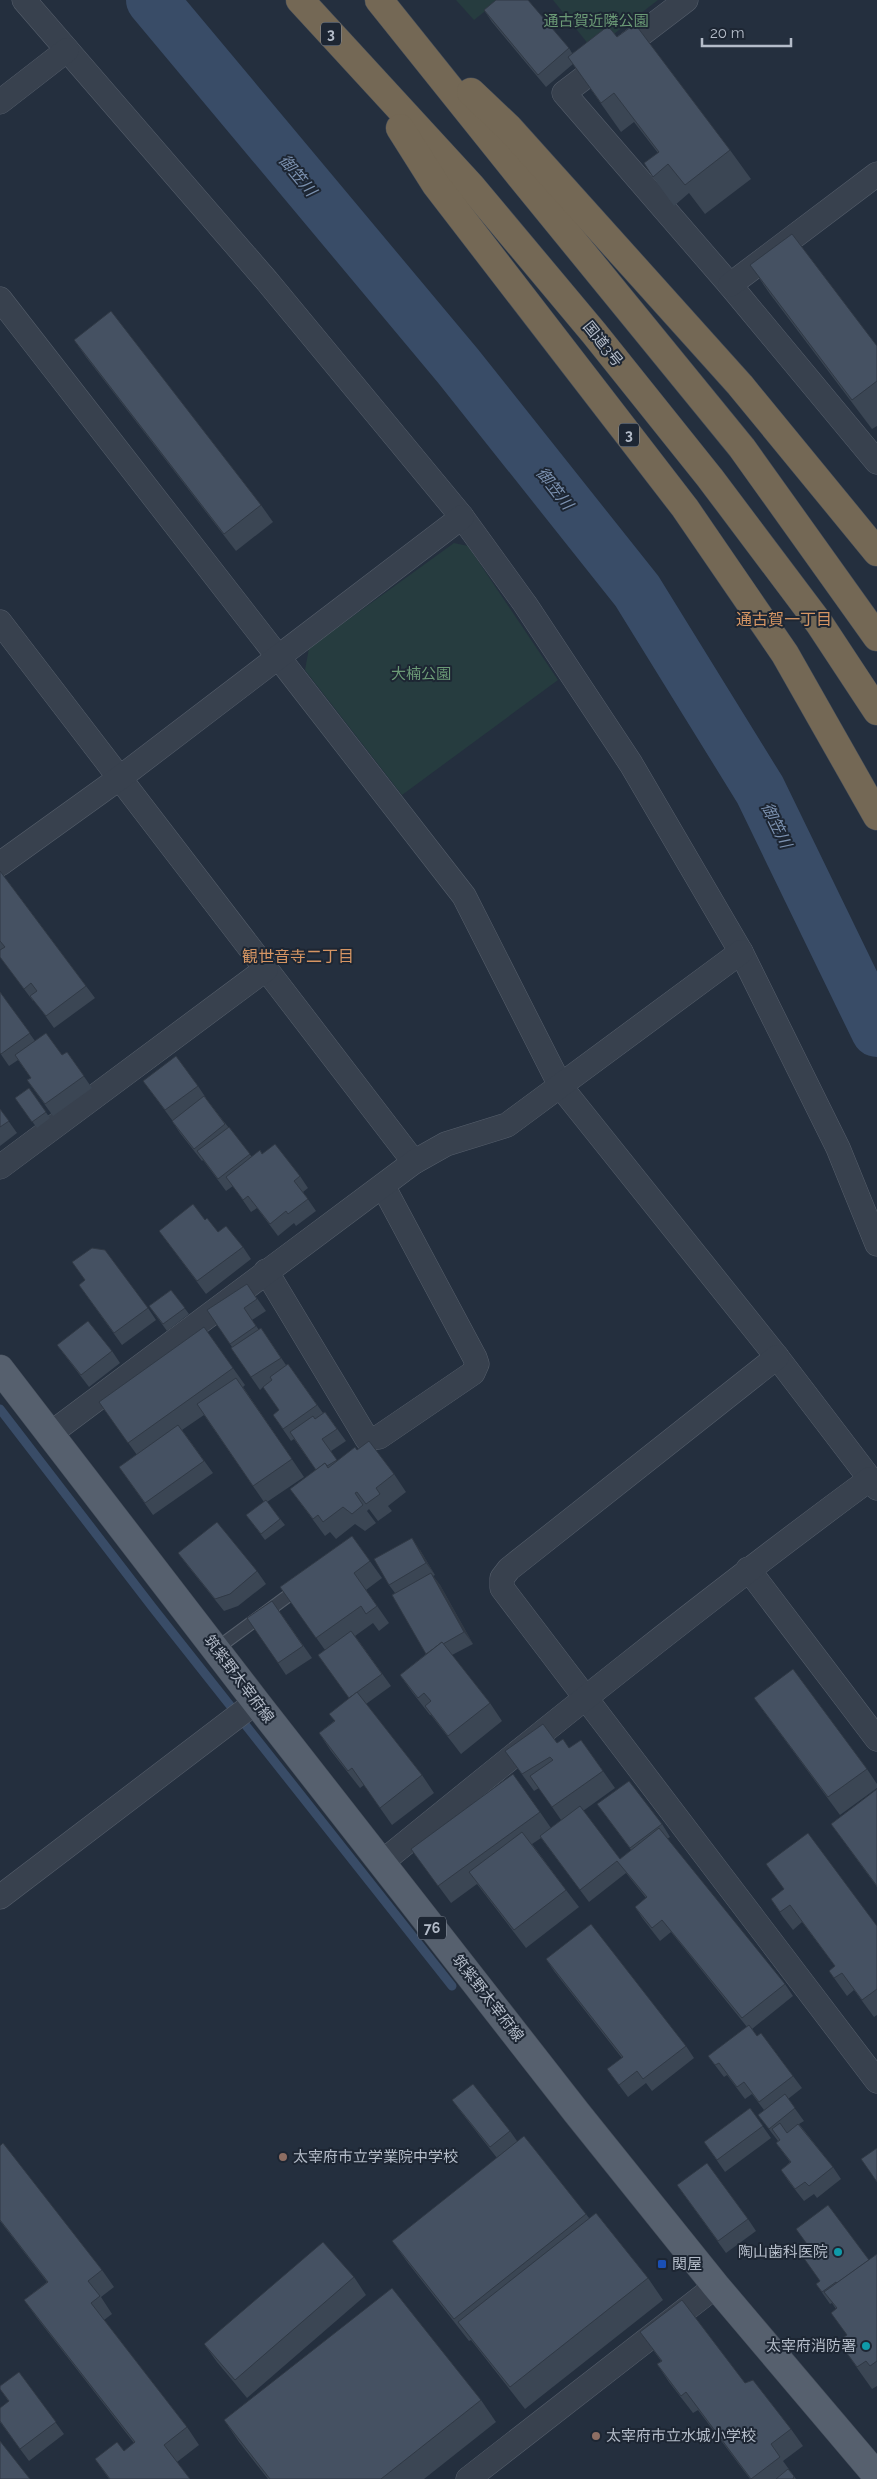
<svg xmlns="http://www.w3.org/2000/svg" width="877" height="2479" font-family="Raleway,'Noto Sans JP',sans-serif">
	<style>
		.green { fill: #263c3f }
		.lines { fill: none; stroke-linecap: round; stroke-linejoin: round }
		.stream { stroke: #394c67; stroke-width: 9 }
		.river { stroke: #394c67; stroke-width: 52 }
		.lane-casing { stroke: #565f6c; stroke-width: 14 }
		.street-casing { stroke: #565f6c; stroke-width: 25 }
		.primary-casing { stroke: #414a57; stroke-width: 29 }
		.highway-casing { stroke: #434c59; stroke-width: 29 }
		.lane { stroke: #38414e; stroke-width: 12 }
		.street { stroke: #38414e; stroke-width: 24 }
		.primary { stroke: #56606e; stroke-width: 28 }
		.highway { stroke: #746855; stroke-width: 28 }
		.wall { fill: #3b4654 }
		.shaded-wall { fill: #303945 }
		.building { fill: #455162; stroke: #303945 }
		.education-dot { fill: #8d6e63; stroke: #1d2633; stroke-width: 2 }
		.culture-dot { fill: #0f9aa8; stroke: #1d2633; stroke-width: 2 }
		.transit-dot { fill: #1a4fb4; stroke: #1d2633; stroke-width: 2 }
		.labels { text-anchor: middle; stroke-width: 4; stroke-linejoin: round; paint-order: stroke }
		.shield { fill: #1d2633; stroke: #878f9c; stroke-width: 1 }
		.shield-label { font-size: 14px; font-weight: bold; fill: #b4bcc9 }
		.park-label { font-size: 15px; fill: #6b9a76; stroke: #1d2633 }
		.street-label { font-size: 15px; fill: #b4bcc9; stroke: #1d2633 }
		.poi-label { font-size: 15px; fill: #b4bcc9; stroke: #1d2633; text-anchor: start }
		.water-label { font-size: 16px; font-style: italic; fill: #7c92b1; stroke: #1d2633 }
		.neighbourhood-label { font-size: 16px; fill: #d59563; stroke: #1d2633 }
	</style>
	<rect width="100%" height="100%" fill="#242f3e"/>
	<!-- green -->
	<g class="green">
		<polygon points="456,0 499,0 474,20"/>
		<polygon points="553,0 658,0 593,50"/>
		<polygon points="454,543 468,546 558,680 402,795 305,670 309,648"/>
	</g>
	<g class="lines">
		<!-- stream -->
		<polyline class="stream" points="0,1409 153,1608 452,1986"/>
		<!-- river -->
		<polyline class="river" points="152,0 458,366 637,591 760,790 877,1031"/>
		<defs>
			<polyline id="lane" points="216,1649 300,1587"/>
			<g id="street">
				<polyline points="24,0 267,281 462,517 525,604 631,764 741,952 838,1148 877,1244"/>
				<polyline points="686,0 564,93 730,285 877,462"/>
				<polyline points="0,102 67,50"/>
				<polyline points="730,285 877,174"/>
				<polyline points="0,299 464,896 561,1087 777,1357 877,1488"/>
				<polyline points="0,622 414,1162"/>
				<polyline points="0,864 121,777 462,517"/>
				<polyline points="0,1167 266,969"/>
				<polyline points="266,1271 367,1439 379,1437 473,1373 477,1364 475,1358 383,1186"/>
				<polyline points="777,1357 509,1569 502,1578 502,1588 877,2081"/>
				<polyline points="50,1434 414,1162 446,1144 507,1125 741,952"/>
				<polyline points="748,1569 877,1739"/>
				<path d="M 381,1863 C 542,1732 703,1602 870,1479"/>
				<polyline points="0,1897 256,1702"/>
				<polyline points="468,2479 716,2286"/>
			</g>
			<polyline id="primary" points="0,1369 256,1702 577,2113 716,2286 877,2476"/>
			<g id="highway">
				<polyline points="300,0 471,186 594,333 710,478 819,623 877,711"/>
				<polyline points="379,0 520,176 742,448 877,637"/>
				<polyline points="471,92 509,128 740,385 877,552"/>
				<polyline points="400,128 436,185 685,508 785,654 877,816"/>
			</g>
		</defs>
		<!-- lane casing -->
		<use href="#lane" class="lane-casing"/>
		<!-- street casing -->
		<use href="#street" class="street-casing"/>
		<!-- primary casing -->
		<use href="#primary" class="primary-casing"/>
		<!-- highway casing -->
		<use href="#highway" class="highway-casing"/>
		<!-- lane -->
		<use href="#lane" class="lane"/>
		<!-- street -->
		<use href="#street" class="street"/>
		<!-- primary -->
		<use href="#primary" class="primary"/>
		<!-- highway -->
		<use href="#highway" class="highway"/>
	</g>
	<!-- wall -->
	<g class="wall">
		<polygon points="484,10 569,48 572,53 617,37 730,150 751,179 705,214 689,193 674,206 653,177 658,153 634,122 621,132 573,64 546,87 492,22"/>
		<polygon points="750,265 877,346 877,426 872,429 770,294"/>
		<polygon points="74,340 261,505 273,522 236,551 86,357"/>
		<polygon points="0,871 95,998 54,1028 34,1000 33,1001 0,957"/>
		<polygon points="0,992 35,1041 62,1055 67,1052 92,1088 53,1116 27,1080 31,1078 18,1060 9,1066 0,1053"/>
		<polygon points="143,1081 198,1086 206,1098 206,1099 252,1157 263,1154 300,1176 308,1188 303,1192 316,1211 296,1226 294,1223 278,1236 257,1208 251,1212 233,1186 226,1191 203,1160 202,1161 180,1133 172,1121 172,1120"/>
		<polygon points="29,1088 50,1118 37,1128 15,1098"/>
		<polygon points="0,1109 17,1133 0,1146"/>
		<polygon points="205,1220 218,1232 243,1247 251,1259 206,1294 159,1231"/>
		<polygon points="72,1262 148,1308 156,1320 122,1345 79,1285 85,1280"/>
		<polygon points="247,1284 266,1311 252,1320 259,1330 261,1328 286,1365 288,1364 323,1413 325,1412 346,1441 331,1451 337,1461 357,1450 394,1474 406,1492 388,1506 392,1511 378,1521 369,1509 367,1511 376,1523 365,1531 355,1524 336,1539 330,1532 325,1536 290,1489 316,1470 294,1439 291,1441 273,1415 279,1410 263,1387 260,1390 231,1348 232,1347 207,1310"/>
		<polygon points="171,1290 189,1314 167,1331 149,1306"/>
		<polygon points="204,1327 245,1385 243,1387 304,1477 267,1502 285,1525 265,1540 246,1515 264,1502 204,1415 182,1430 213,1473 153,1515 119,1467 137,1455 99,1402"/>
		<polygon points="57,1345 112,1351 120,1363 89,1387"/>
		<polygon points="352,1536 382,1578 366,1590 389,1623 379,1631 373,1623 355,1636 391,1686 366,1704 422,1775 434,1793 392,1825 364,1785 360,1788 331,1751 319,1733 334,1721 349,1698 318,1655 325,1650 280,1587"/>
		<polygon points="420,1550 435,1575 433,1576 440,1585 473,1644 452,1655 490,1703 502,1721 461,1754 431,1715 430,1715 412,1692 400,1675 426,1654 392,1595 395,1593 389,1585"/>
		<polygon points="178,1553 257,1571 266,1584 238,1606 224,1611 187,1565"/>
		<polygon points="272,1601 312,1658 286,1675 278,1663"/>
		<polygon points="754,1698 867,1769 877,1784 877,1788 840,1815"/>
		<polygon points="581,1740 615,1788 583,1811 620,1859 631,1850 597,1804 662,1824 670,1837 667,1839 785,1984 793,1996 752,2029 757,2036 793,2076 802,2088 788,2099 804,2121 799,2124 833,2167 841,2179 817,2198 814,2194 804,2201 789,2182 781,2170 790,2162 776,2143 779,2140 778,2141 758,2115 764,2110 752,2094 745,2099 727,2075 724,2077 708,2056 747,2027 671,1932 660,1941 643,1919 635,1907 646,1898 626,1873 589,1902 541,1838 532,1844 566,1890 579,1907 526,1948 477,1884 451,1903 411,1849 540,1812 551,1828 561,1820 539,1788 534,1791 505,1751 557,1743 569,1748"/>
		<polygon points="877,1789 877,1887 831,1824"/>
		<polygon points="766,1864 877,1926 877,2015 874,2017 854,1990 847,1996 829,1971 835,1966 802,1922 793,1930 783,1917 771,1899 784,1889"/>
		<polygon points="546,1959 686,2046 694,2058 652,2091 646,2083 628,2097 607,2069 622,2058 554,1971"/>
		<polygon points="452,2100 510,2131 517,2141 586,2214 589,2218 648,2278 663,2300 525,2409 471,2340 469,2341 408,2263 392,2241 497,2158 461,2112"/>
		<polygon points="750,2108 771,2138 725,2172 704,2142"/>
		<polygon points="0,2146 102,2270 114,2287 101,2297 112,2314 104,2320 187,2427 199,2445 177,2462 190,2479 109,2479 95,2459 124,2451 134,2443 37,2318 24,2300 47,2282 0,2221"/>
		<polygon points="677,2185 748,2219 756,2231 726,2253"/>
		<polygon points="877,2254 877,2386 872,2389 838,2341 847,2335 836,2309 832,2303 830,2304 816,2284 869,2260"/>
		<polygon points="354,2277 366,2295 247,2398 217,2362 204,2344"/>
		<polygon points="640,2332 745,2383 791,2429 803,2446 783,2461 796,2479 750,2479 698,2410 693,2413 669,2382 657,2364 661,2361"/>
		<polygon points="19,2372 64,2434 29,2461 0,2422 9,2402 0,2389"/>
		<polygon points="481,2400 496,2422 424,2479 268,2479 239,2442 224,2420"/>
	</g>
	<!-- shaded-wall -->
	<g class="shaded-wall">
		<polygon points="412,1538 420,1550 435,1575 426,1563"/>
		<polygon points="431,1573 440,1585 473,1644 464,1632"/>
	</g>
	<!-- building -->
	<g class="building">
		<polygon points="496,0 528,0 569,48 538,75 484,10"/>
		<polygon points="635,24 730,150 685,185 668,164 653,177 644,163 659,152 614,93 601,103 568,57 608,26 617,37"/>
		<polygon points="792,234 877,346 877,381 852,400 750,265"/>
		<polygon points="111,311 261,505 224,534 74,340"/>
		<polygon points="0,871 86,986 46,1016 30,996 37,991 31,983 24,989 0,957 0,950 5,947 0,941"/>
		<polygon points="0,992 30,1033 1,1054 0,1053"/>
		<polygon points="46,1033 62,1055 67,1052 84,1076 45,1104 27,1080 31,1078 15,1055"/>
		<polygon points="176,1056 198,1086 165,1110 143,1081"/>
		<polygon points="29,1088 46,1112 32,1122 15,1098"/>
		<polygon points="204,1096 225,1124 194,1149 172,1121"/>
		<polygon points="0,1109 9,1121 0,1127"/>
		<polygon points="229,1127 250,1154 218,1179 197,1151"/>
		<polygon points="275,1144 300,1176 294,1181 308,1199 288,1214 286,1211 270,1224 248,1196 243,1200 226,1177 260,1150 262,1154"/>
		<polygon points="193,1204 205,1220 207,1218 218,1232 226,1226 243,1247 197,1281 159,1231"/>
		<polygon points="92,1248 105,1250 148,1308 114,1333 79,1285 85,1280 72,1262"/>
		<polygon points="247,1284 257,1299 244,1308 256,1326 230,1344 207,1310"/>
		<polygon points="171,1290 185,1308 163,1324 149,1306"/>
		<polygon points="88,1321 112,1351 81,1375 57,1345"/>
		<polygon points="204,1327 233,1368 128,1443 99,1402"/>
		<polygon points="261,1328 281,1358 251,1377 231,1348"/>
		<polygon points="288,1364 317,1405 283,1429 273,1415 279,1410 263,1387 272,1380 270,1377"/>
		<polygon points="236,1378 292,1459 253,1486 197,1404"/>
		<polygon points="325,1412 337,1429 322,1439 337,1460 327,1466 325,1463 316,1470 290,1432 313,1416 315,1419"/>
		<polygon points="178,1425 204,1461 145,1503 119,1467"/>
		<polygon points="369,1441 394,1474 376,1488 380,1494 366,1504 357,1492 355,1493 363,1505 352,1514 343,1507 323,1522 318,1515 313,1519 290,1489 325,1463 328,1468 355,1447 357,1450"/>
		<polygon points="266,1500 280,1519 261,1534 246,1515"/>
		<polygon points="217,1522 257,1571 230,1594 215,1599 178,1553"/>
		<polygon points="352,1536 370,1561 354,1573 377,1606 366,1614 361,1606 316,1638 280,1587"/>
		<polygon points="412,1538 426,1563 389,1585 374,1559"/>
		<polygon points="431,1573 464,1632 443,1644 442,1642 433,1649 426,1654 392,1595"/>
		<polygon points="272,1601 303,1646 278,1663 247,1618"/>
		<polygon points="351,1631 382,1674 349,1698 318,1655"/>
		<polygon points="442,1642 490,1703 448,1736 425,1706 431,1701 424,1693 418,1698 400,1675"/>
		<polygon points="793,1669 867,1769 828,1797 754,1698"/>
		<polygon points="357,1692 422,1775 380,1808 352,1768 348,1771 319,1733 335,1721 329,1714"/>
		<polygon points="543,1724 557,1743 563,1739 569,1748 581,1740 603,1771 552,1807 530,1776 553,1760 550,1757 522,1774 505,1751"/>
		<polygon points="513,1774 540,1812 438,1886 411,1849"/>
		<polygon points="629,1781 662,1824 630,1848 597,1804"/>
		<polygon points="877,1789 877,1886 831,1824"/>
		<polygon points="580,1806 620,1859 659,1828 785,1984 742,2018 662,1920 652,1928 635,1907 647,1897 617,1861 580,1890 540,1836"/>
		<polygon points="522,1832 566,1890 514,1930 469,1872"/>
		<polygon points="808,1833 877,1926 877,1989 862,2000 842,1973 834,1978 829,1971 835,1966 790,1905 780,1912 771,1899 784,1889 766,1864"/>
		<polygon points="591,1924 686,2046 643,2079 637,2071 619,2085 607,2069 623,2057 546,1959"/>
		<polygon points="749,2025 757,2036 761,2033 793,2076 759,2102 744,2082 737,2087 719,2063 715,2065 708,2056"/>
		<polygon points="473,2084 510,2131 490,2147 452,2100"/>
		<polygon points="785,2094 795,2108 769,2129 758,2115"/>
		<polygon points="750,2108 763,2126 717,2160 704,2142"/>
		<polygon points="780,2123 787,2133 798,2124 833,2167 809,2186 805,2182 795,2189 781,2170 791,2162 776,2143 780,2140 772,2129"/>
		<polygon points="524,2136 586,2214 454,2319 392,2241"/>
		<polygon points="3,2143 102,2270 88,2281 100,2296 91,2303 187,2427 164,2445 190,2479 110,2479 95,2459 117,2442 124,2451 135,2442 24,2300 48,2282 0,2220 0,2146"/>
		<polygon points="877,2148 877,2182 861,2159"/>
		<polygon points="707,2163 748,2219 718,2241 677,2185"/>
		<polygon points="828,2205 869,2260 837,2283 836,2282 822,2292 816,2284 820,2281 803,2257 812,2251 796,2229"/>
		<polygon points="596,2213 648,2278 510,2387 458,2322"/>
		<polygon points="323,2242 354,2277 235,2380 204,2344"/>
		<polygon points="877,2254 877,2361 870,2366 866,2361 857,2367 838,2341 847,2335 831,2313 837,2308 824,2292"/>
		<polygon points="392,2288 481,2400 381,2479 270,2479 224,2420"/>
		<polygon points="682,2300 745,2383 753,2380 791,2429 771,2444 780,2457 751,2479 686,2392 681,2396 657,2364 662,2361 640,2332"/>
		<polygon points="19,2372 56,2422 20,2449 0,2421 0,2408 9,2401 0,2389 0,2386"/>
		<polygon points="0,2441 30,2479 0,2479"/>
		<polygon points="788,2469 794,2476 793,2479 776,2479"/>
	</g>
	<!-- markers -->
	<g class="education-dot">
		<circle cx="283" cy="2157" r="5"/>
		<circle cx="596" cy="2436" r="5"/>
	</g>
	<g class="culture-dot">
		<circle cx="838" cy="2252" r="5"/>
		<circle cx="866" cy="2346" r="5"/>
	</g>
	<rect class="transit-dot" x="657" y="2259" width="10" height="10" rx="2.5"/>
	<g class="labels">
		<!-- shield labels -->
		<g class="shield">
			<rect x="321" y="22.5" width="20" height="23" rx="4"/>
			<rect x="619" y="423.5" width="20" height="23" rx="4"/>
			<rect x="418" y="1916.5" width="28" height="23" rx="4"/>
		</g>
		<g class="shield-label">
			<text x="331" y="39">3</text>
			<text x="629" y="440">3</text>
			<text x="432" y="1933">76</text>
		</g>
		<!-- park labels -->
		<g class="park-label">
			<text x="596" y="26">通古賀近隣公園</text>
			<text x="421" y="679">大楠公園</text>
		</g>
		<!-- street labels -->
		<g class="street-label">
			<text transform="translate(603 344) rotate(51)" y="5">国道3号</text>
			<text transform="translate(239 1679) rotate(53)" y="5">筑紫野太宰府線</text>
			<text transform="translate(488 1998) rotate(52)" y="5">筑紫野太宰府線</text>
		</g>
		<!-- poi labels -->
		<g class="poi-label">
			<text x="293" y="2162">太宰府市立学業院中学校</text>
			<text x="828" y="2257" text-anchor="end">陶山歯科医院</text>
			<text x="672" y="2269">関屋</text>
			<text x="856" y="2351" text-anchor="end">太宰府消防署</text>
			<text x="606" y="2441">太宰府市立水城小学校</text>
		</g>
		<!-- water labels -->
		<g class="water-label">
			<text transform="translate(298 175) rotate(50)" y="6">御笠川</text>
			<text transform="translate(555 488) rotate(52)" y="6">御笠川</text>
			<text transform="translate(777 825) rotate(64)" y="6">御笠川</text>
		</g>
		<!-- neighbourhood labels -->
		<g class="neighbourhood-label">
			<text x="784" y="625">通古賀一丁目</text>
			<text x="298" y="962">観世音寺二丁目</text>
		</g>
	</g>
	<!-- scale -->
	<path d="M702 38v8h89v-8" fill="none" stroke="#b4bcc9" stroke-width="2.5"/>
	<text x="710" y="38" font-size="15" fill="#b4bcc9" stroke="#1d2633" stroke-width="4" paint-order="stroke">20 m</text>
</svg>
